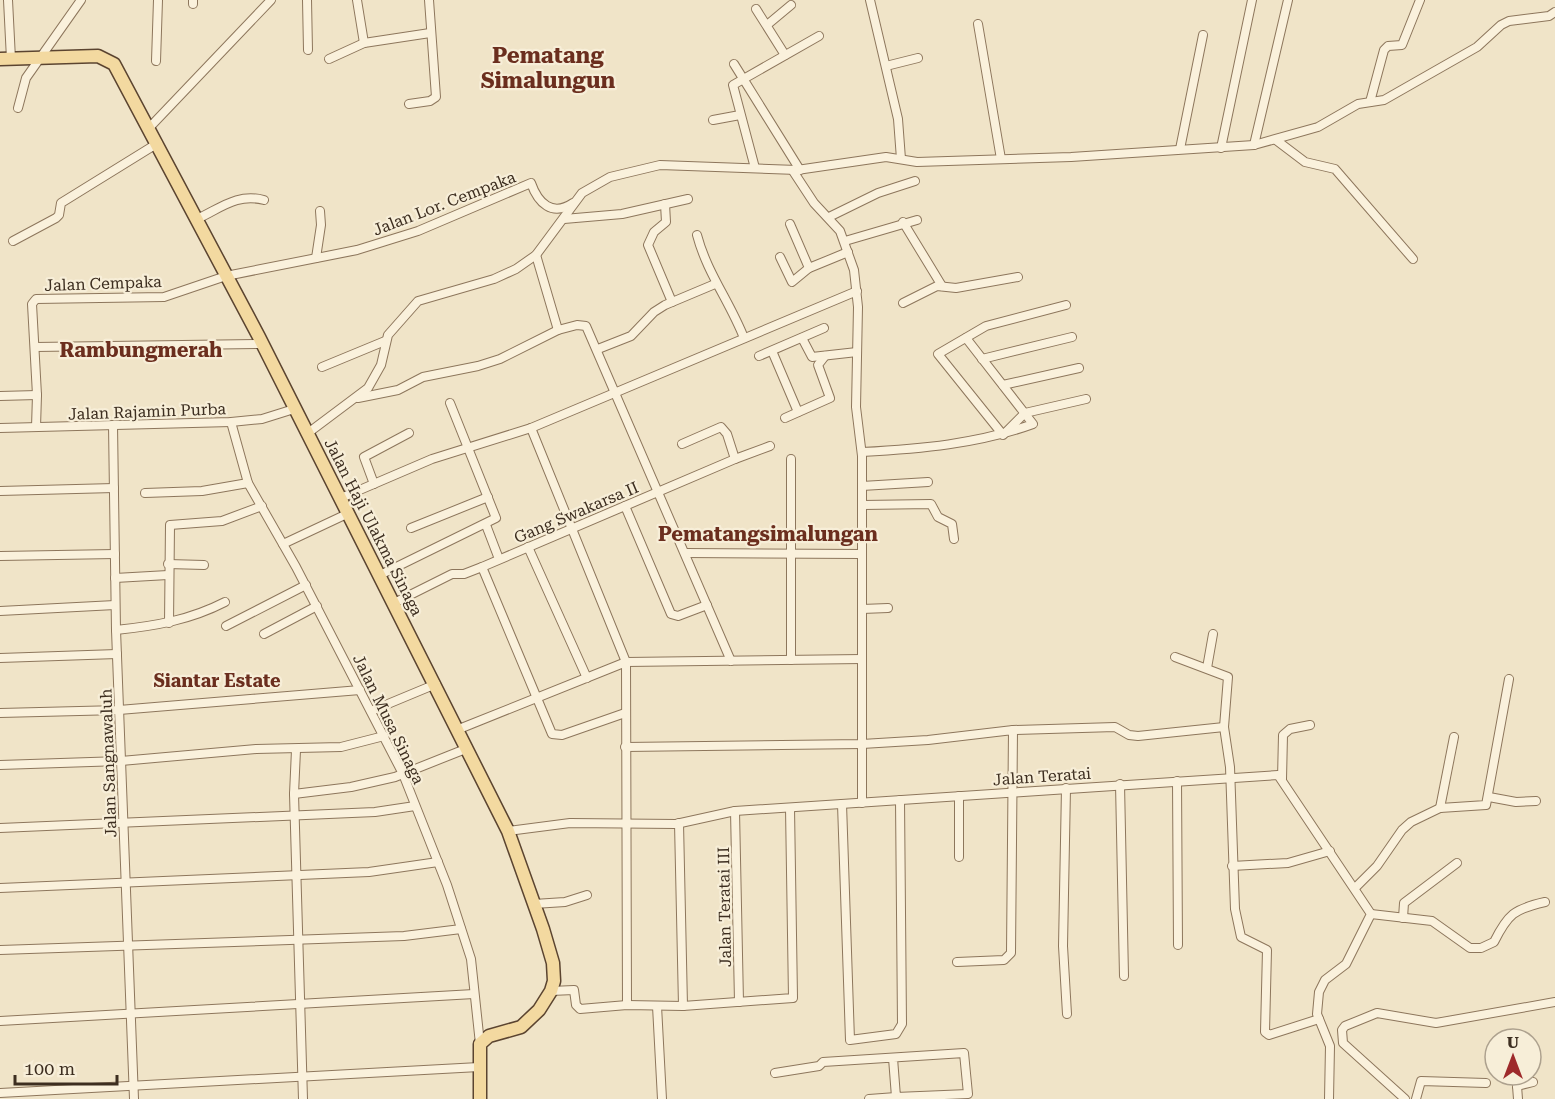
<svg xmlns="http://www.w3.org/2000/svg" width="1555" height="1099" font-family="'Roboto Serif',serif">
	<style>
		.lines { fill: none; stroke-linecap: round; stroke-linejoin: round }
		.minor-casing { stroke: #8d765c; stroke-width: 10 }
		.primary-casing { stroke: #5b4430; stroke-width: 15 }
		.minor { stroke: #faf1dc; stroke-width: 8 }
		.primary { stroke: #f3d9a0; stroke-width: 12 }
		.labels { text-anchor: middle; stroke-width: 4.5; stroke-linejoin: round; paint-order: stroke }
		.street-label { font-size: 16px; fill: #3d2e20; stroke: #f7eed8 }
		.neighbourhood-label { font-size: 18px; font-weight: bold; fill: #6b2e1e; stroke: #f7eed8 }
		.quarter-label { font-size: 20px; font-weight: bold; fill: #6b2e1e; stroke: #f7eed8 }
		.district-label { font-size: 22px; font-weight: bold; fill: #6b2e1e; stroke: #f7eed8 }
	</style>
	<rect width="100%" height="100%" fill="#f0e4c8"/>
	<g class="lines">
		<defs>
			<g id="minor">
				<polyline points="8,0 11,59"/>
				<polyline points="193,0 193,4"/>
				<polyline points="307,0 308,50"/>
				<polyline points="357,0 364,43"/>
				<polyline points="870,0 898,119 901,159"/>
				<polyline points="756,9 785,55"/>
				<polyline points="978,24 1001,159"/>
				<polyline points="767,25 791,5"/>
				<polyline points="329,59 364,43 430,33"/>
				<polyline points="156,61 158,0"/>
				<polyline points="734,64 800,170"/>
				<polyline points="886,66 918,58"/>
				<polyline points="1370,102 1384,50 1388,46 1402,45 1420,0"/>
				<polyline points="409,104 430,101 436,97 429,0"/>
				<polyline points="18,108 26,78 81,0"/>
				<polyline points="713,120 740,115"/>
				<polyline points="149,128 271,0"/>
				<polyline points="1276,140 1305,162 1335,169 1413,259"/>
				<polyline points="1254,145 1288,0"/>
				<polyline points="1221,148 1252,0"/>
				<polyline points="1180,149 1203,35"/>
				<polyline points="755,168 733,85 819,36"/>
				<polyline points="793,171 814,203 840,231 854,270 858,307 856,407 862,456 862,803"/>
				<polyline points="665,204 666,222 654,232 648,245 672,302"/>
				<polyline points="829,217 878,193 915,181"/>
				<path d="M 197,219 C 221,208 237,193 264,200"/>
				<polyline points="564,219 622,214 688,199"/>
				<polyline points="903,222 942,286"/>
				<polyline points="790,224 809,268"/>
				<path d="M 697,235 C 707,273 730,302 744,338"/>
				<polyline points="13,241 56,218 59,215 61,203 158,143"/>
				<polyline points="845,241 917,220"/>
				<polyline points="536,255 558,330"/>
				<polyline points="780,257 792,282 809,268 848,252"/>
				<polyline points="316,258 321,225 320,211"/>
				<polyline points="903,303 937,286 956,288 1018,277"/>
				<polyline points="1066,305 986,326 938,354 1003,435 1025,413 1086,399"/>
				<polyline points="802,338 812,357 857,352"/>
				<polyline points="35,347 262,344"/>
				<polyline points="598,349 631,336 654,312 665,305 715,284"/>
				<polyline points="772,351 798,412"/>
				<polyline points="759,356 824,328"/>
				<polyline points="982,359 1072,337"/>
				<polyline points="322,367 385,341"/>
				<polyline points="1003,385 1079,368"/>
				<polyline points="0,396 37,395"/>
				<polyline points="358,398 398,390 423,377 478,366 500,359 558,330 577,325 586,326 731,661"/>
				<polyline points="785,418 830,398 818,365 825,356"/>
				<polyline points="231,422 248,483 296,567 403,774 447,885 471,959 480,1044"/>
				<polyline points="113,425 116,630 134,1099"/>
				<path d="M 36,427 L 37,395 L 32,304 L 36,299 L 164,297 L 226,276 L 357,250 L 418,231 L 531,183 C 538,203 552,217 573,203"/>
				<polyline points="0,428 231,422 262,419 294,409"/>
				<polyline points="531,428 626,662 627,1005"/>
				<polyline points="308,433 368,388 381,365 388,335 418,301 494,279 516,269 536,255 582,193 610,177 660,165 797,170 886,157 917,162 1071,157 1254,145 1318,127 1358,104 1384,100 1477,47 1501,25 1509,21 1549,16 1555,12"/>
				<polyline points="682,444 721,427 727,434 735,459"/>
				<path d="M 862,452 C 920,449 978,444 1033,424 L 966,338"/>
				<polyline points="374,484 364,457 409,433"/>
				<polyline points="862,486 928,482"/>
				<polyline points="0,491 114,488"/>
				<polyline points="145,493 202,491 248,483"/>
				<polyline points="341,498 432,459 531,428 857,291"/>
				<polyline points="863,505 931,504 938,517 952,524 954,539"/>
				<polyline points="625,506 671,614 678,616 707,605"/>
				<polyline points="486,525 499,559"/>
				<polyline points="411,528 488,497"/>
				<polyline points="283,544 349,513"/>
				<polyline points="528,547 587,678"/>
				<polyline points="685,553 862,554"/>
				<polyline points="0,556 115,554"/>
				<polyline points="168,564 204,565"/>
				<polyline points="482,567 552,734 562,735 625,713"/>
				<polyline points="380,575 496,518 450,403"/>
				<polyline points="115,578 168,575"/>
				<polyline points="394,603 452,574 464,574 482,567 735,459 770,446"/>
				<polyline points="862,609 888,608"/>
				<polyline points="0,611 115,605"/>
				<polyline points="169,623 170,525 222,521 262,506"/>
				<polyline points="226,626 306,585"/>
				<path d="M 116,630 C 155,626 190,620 225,602"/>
				<polyline points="264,634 317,606"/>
				<polyline points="1175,657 1228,677 1224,727 1230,767 1235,909 1241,937 1267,950 1265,1032 1269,1035 1319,1019"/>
				<polyline points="0,658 117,654"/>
				<polyline points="791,660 791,459"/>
				<polyline points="1207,668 1213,634"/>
				<polyline points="371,711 436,684"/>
				<polyline points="0,713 119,710 360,690"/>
				<polyline points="459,729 626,662 862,659"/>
				<polyline points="1013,730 1115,727 1129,735 1138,736 1224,727"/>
				<polyline points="625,747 862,744 928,740 1013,730 1011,953 1004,960 957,962"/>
				<polyline points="296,750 294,794 303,1099"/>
				<polyline points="0,765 121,761 256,749 341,747 384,736"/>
				<polyline points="1282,779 1283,735 1290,729 1310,725"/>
				<polyline points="1177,781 1178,945"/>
				<polyline points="1120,784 1124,976"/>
				<polyline points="1066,788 1063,946 1067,1014"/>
				<polyline points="294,794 351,787 395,777 468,748"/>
				<polyline points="959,796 959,857"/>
				<polyline points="1489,797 1516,802 1536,801"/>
				<polyline points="842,804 850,1040 896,1034 902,1024 900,800"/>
				<polyline points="1440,808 1454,737"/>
				<polyline points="735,811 739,1002"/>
				<polyline points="679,823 683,1006"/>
				<polyline points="0,828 375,812 415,806"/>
				<polyline points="508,831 570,823 676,824 735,811 1278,775 1371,914 1346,964 1325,980 1319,992 1317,1014 1330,1046 1329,1099"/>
				<polyline points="1232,866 1288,863 1330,851"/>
				<polyline points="0,888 369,872 438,862"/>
				<polyline points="1355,888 1377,866 1402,830 1411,822 1440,808 1486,805 1509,679"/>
				<polyline points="534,904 565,902 587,895"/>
				<path d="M 1371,914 L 1432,921 L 1470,948 L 1481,948 L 1494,942 C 1508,914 1514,909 1545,902"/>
				<polyline points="1403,918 1404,903 1457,863"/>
				<polyline points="0,950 404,936 461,929"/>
				<polyline points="551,991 574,990 576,1005 580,1009 627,1005 683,1006 793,998 790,808"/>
				<polyline points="657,1006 662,1099"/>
				<polyline points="0,1021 474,994"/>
				<polyline points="775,1073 819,1066 823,1062 964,1053 968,1094 896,1097 893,1058"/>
				<polyline points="1517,1086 1533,1082"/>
				<polyline points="1517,1086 1523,1075"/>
				<polyline points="1517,1086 1518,1099"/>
				<polyline points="0,1093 479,1067"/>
				<polyline points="869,1099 896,1097"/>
				<polyline points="1405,1099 1343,1043 1342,1030 1345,1026 1377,1013 1436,1023 1555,1002"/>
				<polyline points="1416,1099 1421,1081 1486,1083"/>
			</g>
			<polyline id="primary" points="0,59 98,56 114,64 259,337 508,831 543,929 553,963 554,981 551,991 539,1010 521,1027 489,1036 480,1044 480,1099"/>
		</defs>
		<!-- minor casing -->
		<use href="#minor" class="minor-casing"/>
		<!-- primary casing -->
		<use href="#primary" class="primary-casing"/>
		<!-- minor -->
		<use href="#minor" class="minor"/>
		<!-- primary -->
		<use href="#primary" class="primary"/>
	</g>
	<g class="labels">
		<!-- street labels -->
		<g class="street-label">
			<text transform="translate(444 203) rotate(-21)" y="6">Jalan Lor. Cempaka</text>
			<text transform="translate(103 283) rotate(-2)" y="6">Jalan Cempaka</text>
			<text transform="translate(147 411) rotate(-2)" y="6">Jalan Rajamin Purba</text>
			<text transform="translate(576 512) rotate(-23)" y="6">Gang Swakarsa II</text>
			<text transform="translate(374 527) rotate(63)" y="6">Jalan Haji Ulakma Sinaga</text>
			<text transform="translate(389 719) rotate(64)" y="6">Jalan Musa Sinaga</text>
			<text transform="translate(108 763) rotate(-92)" y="6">Jalan Sangnawaluh</text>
			<text transform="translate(1042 776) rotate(-4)" y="6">Jalan Teratai</text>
			<text transform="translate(724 907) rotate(-91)" y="6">Jalan Teratai III</text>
		</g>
		<!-- neighbourhood labels -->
		<g class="neighbourhood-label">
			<text x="217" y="687">Siantar Estate</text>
		</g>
		<!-- quarter labels -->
		<g class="quarter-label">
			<text x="141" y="357">Rambungmerah</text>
			<text x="768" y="541">Pematangsimalungan</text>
		</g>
		<!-- district labels -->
		<g class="district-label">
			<text x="548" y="63">Pematang<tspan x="548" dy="25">Simalungun</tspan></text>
		</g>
	</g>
	<!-- north arrow -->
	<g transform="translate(1513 1057)"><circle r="28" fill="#f7eed8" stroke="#ada18e" stroke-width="1.5"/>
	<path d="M0-4.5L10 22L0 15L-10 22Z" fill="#9e2a2b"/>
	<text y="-9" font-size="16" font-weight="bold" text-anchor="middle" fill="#3d2e20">U</text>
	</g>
	<!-- scale -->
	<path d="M15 1075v9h102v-9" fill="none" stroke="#3d2e20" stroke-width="3"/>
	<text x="24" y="1075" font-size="18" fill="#3d2e20" stroke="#f7eed8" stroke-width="4.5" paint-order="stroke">100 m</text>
</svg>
